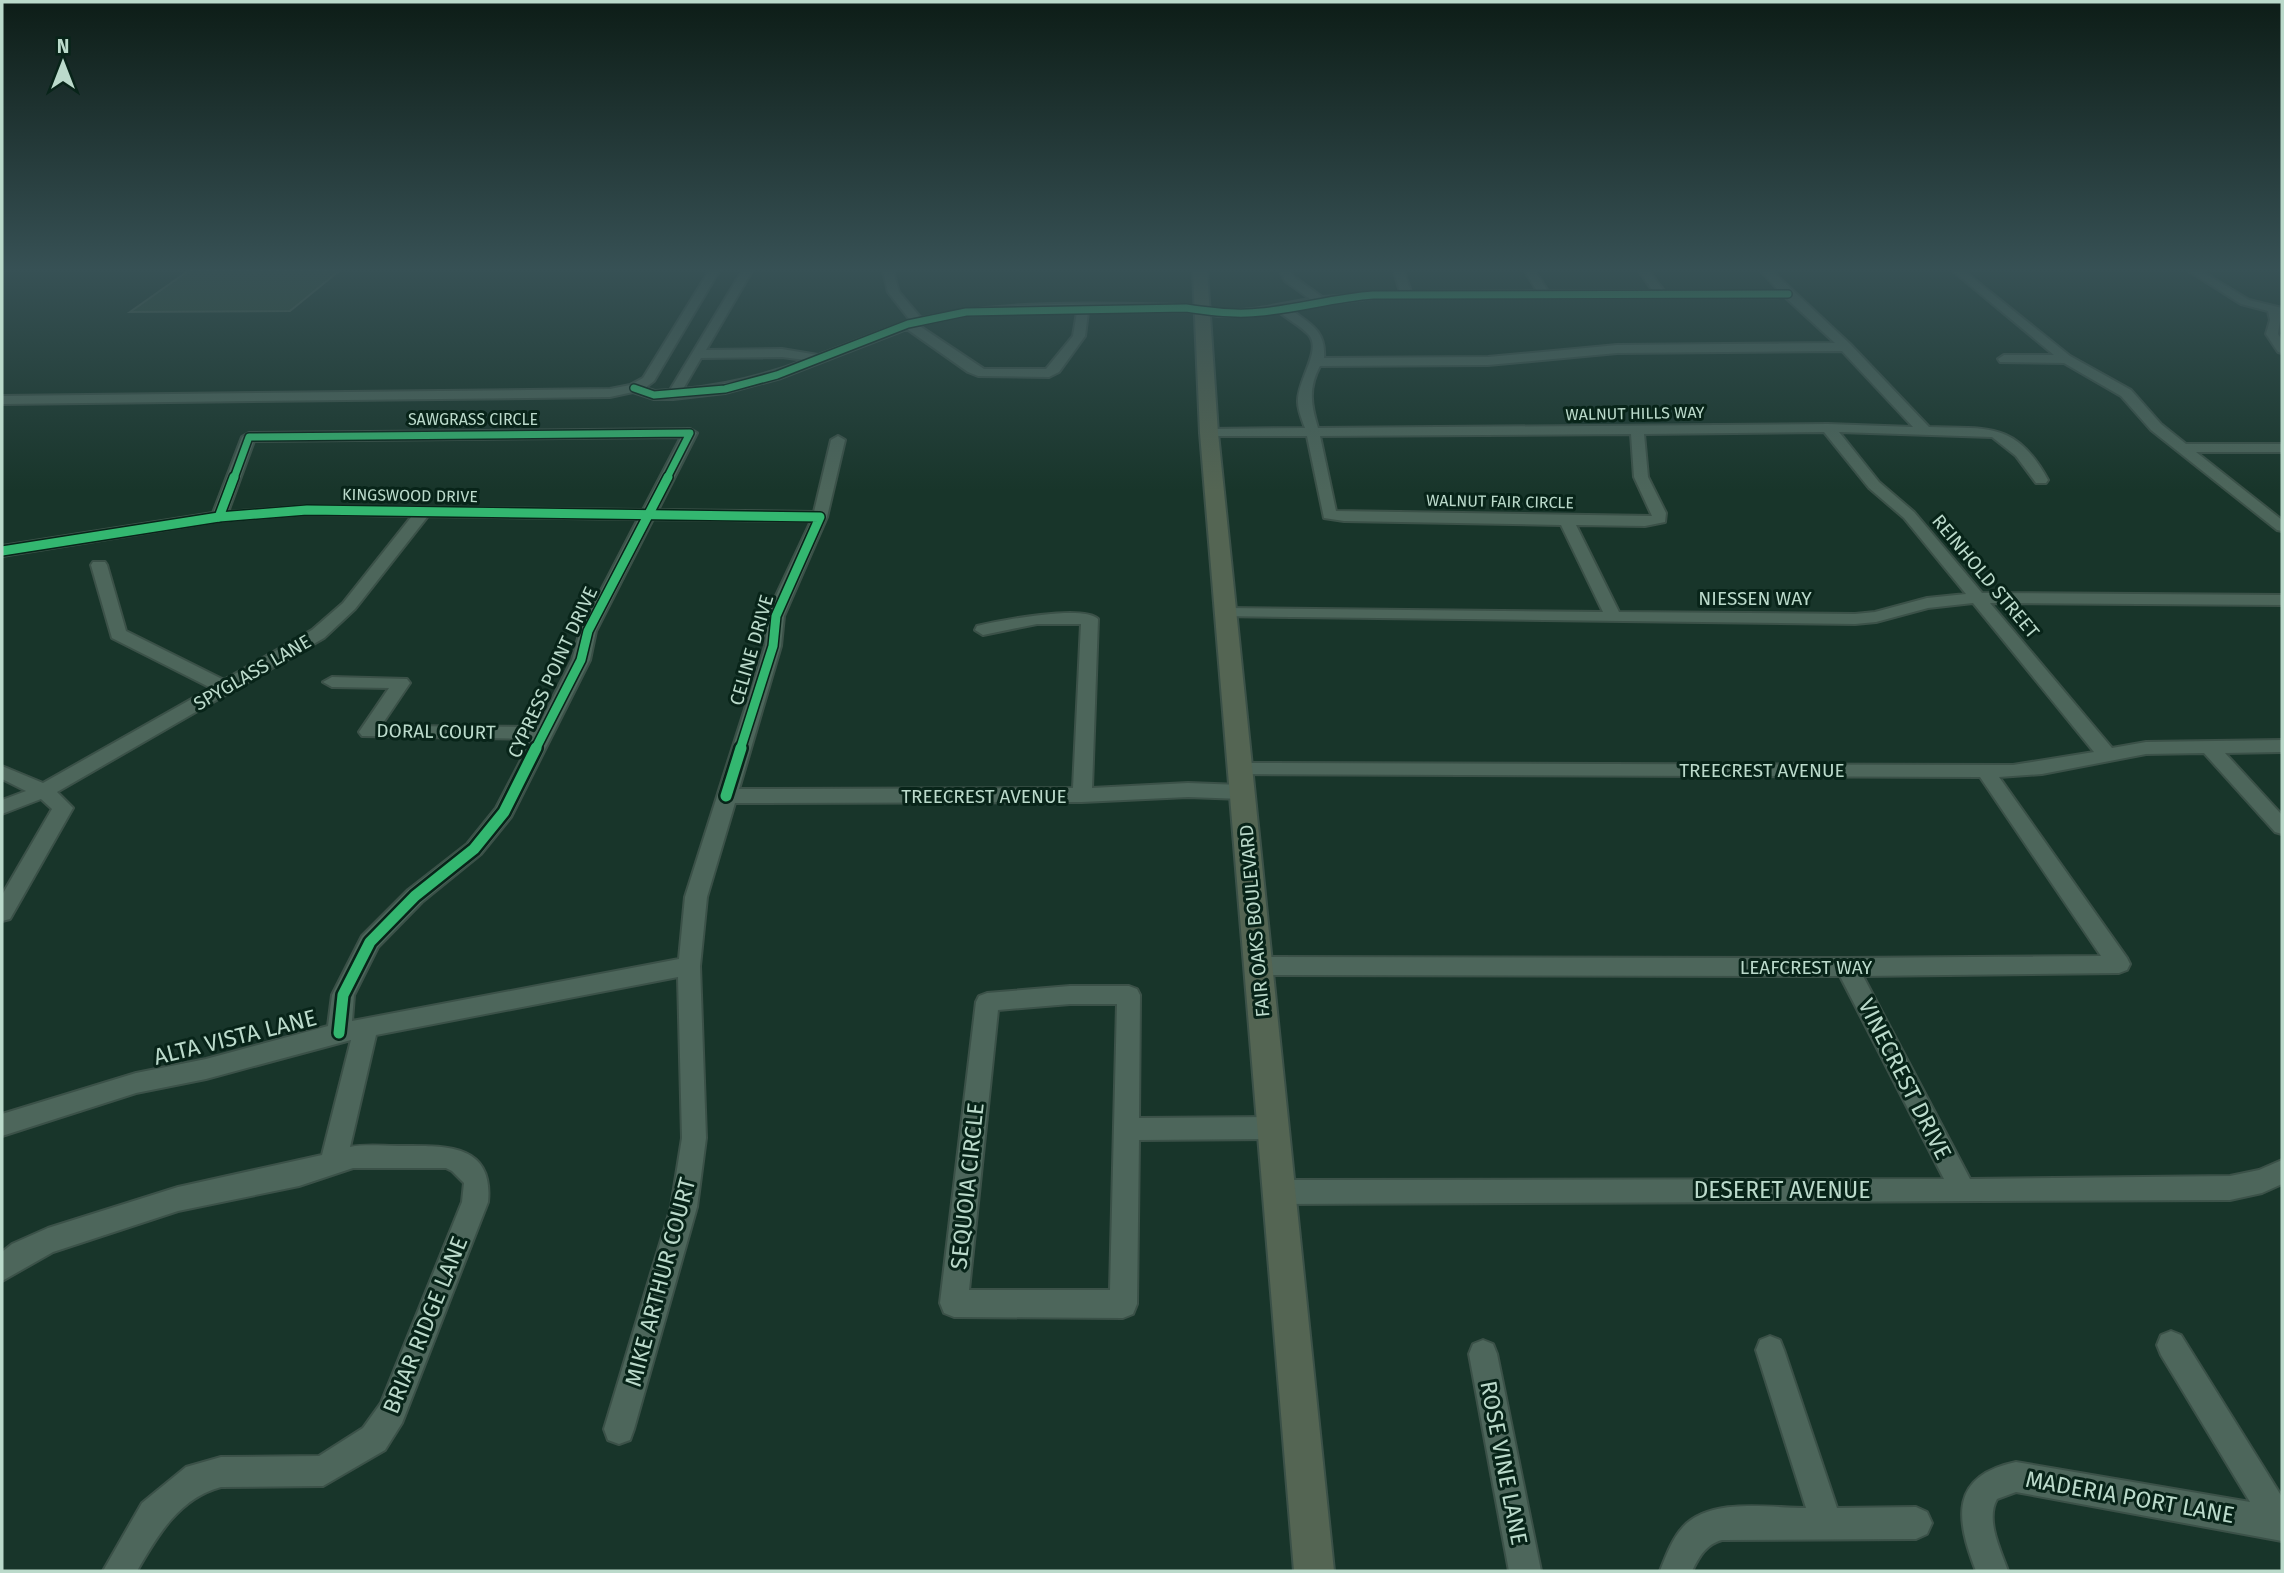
<svg xmlns="http://www.w3.org/2000/svg" width="2284" height="1573" font-family="'Fira Sans',sans-serif">
	<style>
		.building { fill: #2f4d3a; stroke: #4a5f52; stroke-width: 2 }
		.lines { fill: none; stroke-linecap: round; stroke-linejoin: round }
		.minor-casing { stroke: #3b5148; stroke-width: 4 }
		.major-casing { stroke: #3b5148; stroke-width: 4 }
		.minor { fill: #4d665b; fill-rule: evenodd }
		.major { fill: #546553; fill-rule: evenodd }
		.cycleway-far2-casing { stroke: #082419; stroke-width: 10 }
		.cycleway-far1-casing { stroke: #082419; stroke-width: 12 }
		.cycleway-casing { stroke: #082419; stroke-width: 16 }
		.cycleway-far2 { stroke: #33b770; stroke-width: 7 }
		.cycleway-far1 { stroke: #33b770; stroke-width: 9 }
		.cycleway { stroke: #33b770; stroke-width: 11 }
		.labels { text-anchor: middle; stroke-width: 6; stroke-linejoin: round; paint-order: stroke }
		.far-street-label { font-size: 16px; fill: #bbdacb; stroke: #082419 }
		.street-label { font-size: 19px; fill: #bbdacb; stroke: #082419 }
		.near-street-label { font-size: 23px; fill: #bbdacb; stroke: #082419 }
	</style>
	<rect width="100%" height="100%" fill="#18352a"/>
	<!-- building -->
	<polygon class="building" points="188,271 339,271 290,311 130,312"/>
	<g class="lines">
		<defs>
			<g id="minor">
				<path d="M 709,271 L 719,271 L 654,381 L 645,388 L 655,391 L 670,390 L 742,271 L 752,271 L 706,350 L 782,349 L 818,355 L 910,320 L 888,292 L 883,271 L 893,271 L 899,292 L 921,318 C 1006,300 1096,303 1182,305 C 1195,305 1207,309 1220,310 C 1250,312 1280,304 1310,299 L 1285,281 L 1280,271 L 1290,271 L 1294,277 L 1322,297 L 1400,292 L 1394,271 L 1404,271 L 1411,292 L 1537,291 L 1525,271 L 1535,271 L 1548,291 L 1653,291 L 1639,271 L 1649,271 L 1664,291 L 1779,291 L 1761,271 L 1772,271 L 1850,344 L 1929,427 C 1987,429 2016,421 2048,480 L 2046,483 L 2036,483 L 2016,456 L 1992,437 L 1839,432 L 1879,482 L 1914,512 L 1982,593 L 2282,595 L 2282,605 L 1990,603 L 2112,748 L 2146,742 L 2282,740 L 2282,752 L 2225,753 L 2282,815 L 2282,834 L 2275,832 L 2204,753 L 2146,754 L 2042,774 L 1999,777 L 2127,958 L 2130,964 L 2127,970 L 2119,973 L 1863,976 L 1970,1179 L 2230,1176 L 2259,1170 L 2282,1160 L 2282,1184 L 2262,1193 L 2230,1200 L 1279,1204 L 1270,1200 L 1266,1192 L 1270,1184 L 1279,1180 L 1944,1179 L 1840,976 L 1258,975 L 1250,972 L 1247,966 L 1250,960 L 1258,957 L 1847,958 L 2101,956 L 1980,777 L 1233,774 L 1231,769 L 1233,764 L 1240,763 L 2013,765 L 2094,752 L 1973,603 L 1928,608 L 1876,622 L 1855,624 L 1220,616 L 1218,613 L 1226,608 L 1603,612 L 1561,525 L 1344,521 L 1324,518 L 1307,436 L 1204,436 L 1204,430 L 1209,429 L 1305,428 C 1302,420 1298,410 1298,402 C 1297,380 1322,351 1309,335 C 1301,326 1287,319 1278,311 L 1250,316 L 1219,316 L 1186,311 L 1088,312 L 1085,336 L 1059,372 L 1049,377 L 978,376 L 968,372 L 907,329 L 781,378 L 725,393 L 673,399 L 654,399 L 633,392 L 610,397 L 2,404 L 2,396 L 610,389 L 630,385 L 643,378 ZM 1785,297 L 1835,343 L 1617,345 L 1488,357 L 1324,358 C 1326,330 1310,324 1290,309 L 1373,298 ZM 1028,312 L 1077,312 L 1073,336 L 1046,369 L 984,369 L 918,325 L 966,315 ZM 1842,351 L 1913,427 L 1828,424 L 1318,428 C 1311,405 1308,388 1320,366 L 1488,365 L 1617,353 ZM 782,357 L 805,360 C 764,376 726,385 683,389 L 701,358 ZM 1824,432 L 1869,488 L 1904,518 L 1966,594 L 1927,598 L 1875,612 L 1855,614 L 1619,612 L 1576,525 L 1645,526 L 1665,522 L 1666,513 L 1648,477 L 1644,434 ZM 1631,434 L 1634,477 L 1652,516 L 1336,511 L 1320,436 Z"/>
				<polygon points="1953,271 1964,271 2070,356 2131,390 2161,424 2186,444 2282,444 2282,452 2196,452 2282,520 2282,531 2277,530 2151,430 2121,396 2064,363 2000,362 1998,359 2004,355 2054,355"/>
				<polygon points="2189,271 2201,271 2249,300 2282,308 2278,334 2282,340 2282,353 2278,352 2266,334 2270,320 2268,311 2241,304"/>
				<path d="M 690,429 L 697,433 L 658,510 L 814,512 L 831,440 L 838,436 L 845,440 L 827,517 L 784,616 L 781,646 L 739,789 L 1073,788 L 1081,624 L 1037,624 L 983,635 L 975,630 L 977,626 C 999,621 1083,604 1098,619 L 1092,788 L 1188,783 L 1242,785 L 1249,787 L 1252,792 L 1249,797 L 1242,799 L 1188,797 L 1082,802 L 735,803 L 707,897 L 700,966 L 706,1138 L 697,1207 L 634,1429 L 630,1440 L 619,1444 L 608,1440 L 604,1429 L 671,1207 L 682,1138 L 678,977 L 376,1035 L 350,1147 C 365,1144 383,1146 399,1146 C 443,1146 494,1142 488,1202 L 402,1423 L 385,1450 L 323,1486 L 221,1487 C 179,1498 157,1536 137,1571 L 103,1571 L 142,1503 L 186,1467 L 221,1457 L 319,1456 L 363,1428 L 381,1403 L 462,1202 L 464,1183 L 452,1171 L 446,1168 L 353,1168 L 299,1186 L 178,1211 L 53,1252 L 2,1281 L 2,1252 L 12,1244 L 48,1228 L 178,1187 L 322,1155 L 351,1040 L 206,1079 L 136,1093 L 2,1136 L 2,1114 L 136,1073 L 206,1059 L 328,1026 L 332,995 L 362,936 L 408,890 L 467,844 L 496,808 L 532,739 L 362,736 L 359,732 L 389,688 L 332,687 L 323,682 L 332,677 L 407,679 L 410,683 L 381,726 L 538,727 L 572,660 L 580,631 L 638,519 L 428,516 L 355,609 L 324,638 L 57,792 L 73,808 L 10,919 L 2,921 L 2,895 L 52,809 L 41,799 L 2,814 L 2,800 L 26,791 L 2,779 L 2,766 L 43,783 L 211,688 L 112,638 L 91,565 L 93,562 L 105,562 L 107,565 L 126,631 L 224,680 L 312,630 L 343,603 L 412,516 L 307,514 L 219,521 L 2,556 L 2,546 L 213,513 L 242,437 L 249,433 ZM 681,437 L 643,510 L 307,506 L 228,512 L 254,441 ZM 653,519 L 811,521 L 773,602 L 768,616 L 765,646 L 685,897 L 679,959 L 352,1021 L 354,995 L 378,947 L 422,902 L 481,854 L 511,817 L 590,660 L 596,631 Z"/>
				<path d="M 1070,986 L 1129,986 L 1137,989 L 1140,995 L 1139,1118 L 1273,1117 L 1282,1120 L 1285,1128 L 1282,1136 L 1273,1139 L 1139,1140 L 1137,1304 L 1133,1314 L 1123,1318 L 954,1317 L 944,1313 L 940,1303 L 976,1002 L 979,996 L 987,993 ZM 1070,1004 L 1117,1004 L 1110,1290 L 969,1290 L 998,1010 Z"/>
				<path d="M 2171,1331 L 2181,1335 L 2282,1497 L 2282,1541 L 2016,1492 L 1997,1499 C 1985,1520 2001,1551 2008,1571 L 1976,1571 C 1956,1519 1949,1476 2016,1462 L 2250,1502 L 2161,1355 L 2157,1345 L 2161,1335 Z"/>
				<path d="M 1770,1336 L 1780,1340 L 1784,1350 L 1837,1508 L 1916,1507 L 1927,1512 L 1932,1523 L 1927,1534 L 1916,1539 L 1722,1540 C 1706,1544 1699,1557 1692,1571 L 1660,1571 C 1666,1556 1672,1539 1683,1527 C 1711,1497 1769,1508 1806,1508 L 1756,1350 L 1760,1340 Z"/>
				<polygon points="1483,1340 1493,1344 1497,1354 1541,1571 1509,1571 1469,1354 1473,1344"/>
			</g>
			<polygon id="major" points="1193,271 1207,271 1218,433 1334,1571 1294,1571 1200,433"/>
		</defs>
		<!-- minor casing -->
		<use href="#minor" class="minor-casing"/>
		<!-- major casing -->
		<use href="#major" class="major-casing"/>
		<!-- minor -->
		<use href="#minor" class="minor"/>
		<!-- major -->
		<use href="#major" class="major"/>
		<defs>
			<g id="cycleway-far2">
				<path d="M 634,388 L 654,395 L 725,389 L 777,375 L 908,324 L 966,312 L 1186,308 C 1206,311 1226,314 1247,313 C 1286,312 1331,298 1373,295 L 1788,294"/>
				<polyline points="234,478 249,437 690,433 667,478"/>
			</g>
			<g id="cycleway-far1">
				<polyline points="219,517 234,477"/>
				<polyline points="2,551 219,517 307,510 820,517 776,616 773,646 740,750"/>
				<polyline points="535,750 581,660 588,631 668,477"/>
			</g>
			<g id="cycleway">
				<polyline points="726,796 741,748"/>
				<polyline points="339,1033 343,995 370,942 415,896 474,849 504,812 536,748"/>
			</g>
		</defs>
		<!-- cycleway-far2 casing -->
		<use href="#cycleway-far2" class="cycleway-far2-casing"/>
		<!-- cycleway-far1 casing -->
		<use href="#cycleway-far1" class="cycleway-far1-casing"/>
		<!-- cycleway casing -->
		<use href="#cycleway" class="cycleway-casing"/>
		<!-- cycleway-far2 -->
		<use href="#cycleway-far2" class="cycleway-far2"/>
		<!-- cycleway-far1 -->
		<use href="#cycleway-far1" class="cycleway-far1"/>
		<!-- cycleway -->
		<use href="#cycleway" class="cycleway"/>
	</g>
	<!-- sky -->
	<linearGradient id="sky" x2="0" y2="1"><stop stop-color="#0d1d17"/><stop offset="0.55" stop-color="#375155"/><stop offset="1" stop-color="#375155" stop-opacity="0"/></linearGradient>
	<rect width="2284" height="491" fill="url(#sky)"/>
	<g class="labels">
		<!-- far-street labels -->
		<g class="far-street-label">
			<text transform="translate(1635 413) rotate(-1)" y="6">WALNUT HILLS WAY</text>
			<text x="473" y="425">SAWGRASS CIRCLE</text>
			<text transform="translate(410 495) rotate(1)" y="6">KINGSWOOD DRIVE</text>
			<text transform="translate(1500 501) rotate(1)" y="6">WALNUT FAIR CIRCLE</text>
		</g>
		<!-- street labels -->
		<g class="street-label">
			<text transform="translate(1986 576) rotate(50)" y="7">REINHOLD STREET</text>
			<text x="1755" y="605">NIESSEN WAY</text>
			<text transform="translate(751 650) rotate(-74)" y="7">CELINE DRIVE</text>
			<text transform="translate(252 672) rotate(-30)" y="7">SPYGLASS LANE</text>
			<text transform="translate(552 672) rotate(-65)" y="7">CYPRESS POINT DRIVE</text>
			<text transform="translate(436 731) rotate(1)" y="7">DORAL COURT</text>
			<text x="1762" y="777">TREECREST AVENUE</text>
			<text x="984" y="803">TREECREST AVENUE</text>
			<text transform="translate(1254 921) rotate(-95)" y="7">FAIR OAKS BOULEVARD</text>
			<text x="1806" y="974">LEAFCREST WAY</text>
		</g>
		<!-- near-street labels -->
		<g class="near-street-label">
			<text transform="translate(235 1037) rotate(-14)" y="8">ALTA VISTA LANE</text>
			<text transform="translate(1905 1079) rotate(63)" y="8">VINECREST DRIVE</text>
			<text transform="translate(967 1186) rotate(-84)" y="8">SEQUOIA CIRCLE</text>
			<text x="1782" y="1198">DESERET AVENUE</text>
			<text transform="translate(660 1282) rotate(-75)" y="8">MIKE ARTHUR COURT</text>
			<text transform="translate(425 1325) rotate(-68)" y="8">BRIAR RIDGE LANE</text>
			<text transform="translate(1504 1463) rotate(79)" y="8">ROSE VINE LANE</text>
			<text transform="translate(2130 1497) rotate(10)" y="8">MADERIA PORT LANE</text>
		</g>
	</g>
	<!-- border -->
	<rect width="2284" height="1573" fill="none" stroke="#bbdacb" stroke-width="7"/>
	<!-- north arrow -->
	<g transform="translate(63 63)" stroke="#082419" stroke-width="5" paint-order="stroke">
	<path d="M0-5L12 26L0 18L-12 26Z" fill="#bbdacb"/>
	<text y="-10" font-size="19" font-weight="bold" text-anchor="middle" fill="#bbdacb">N</text>
	</g>
</svg>
